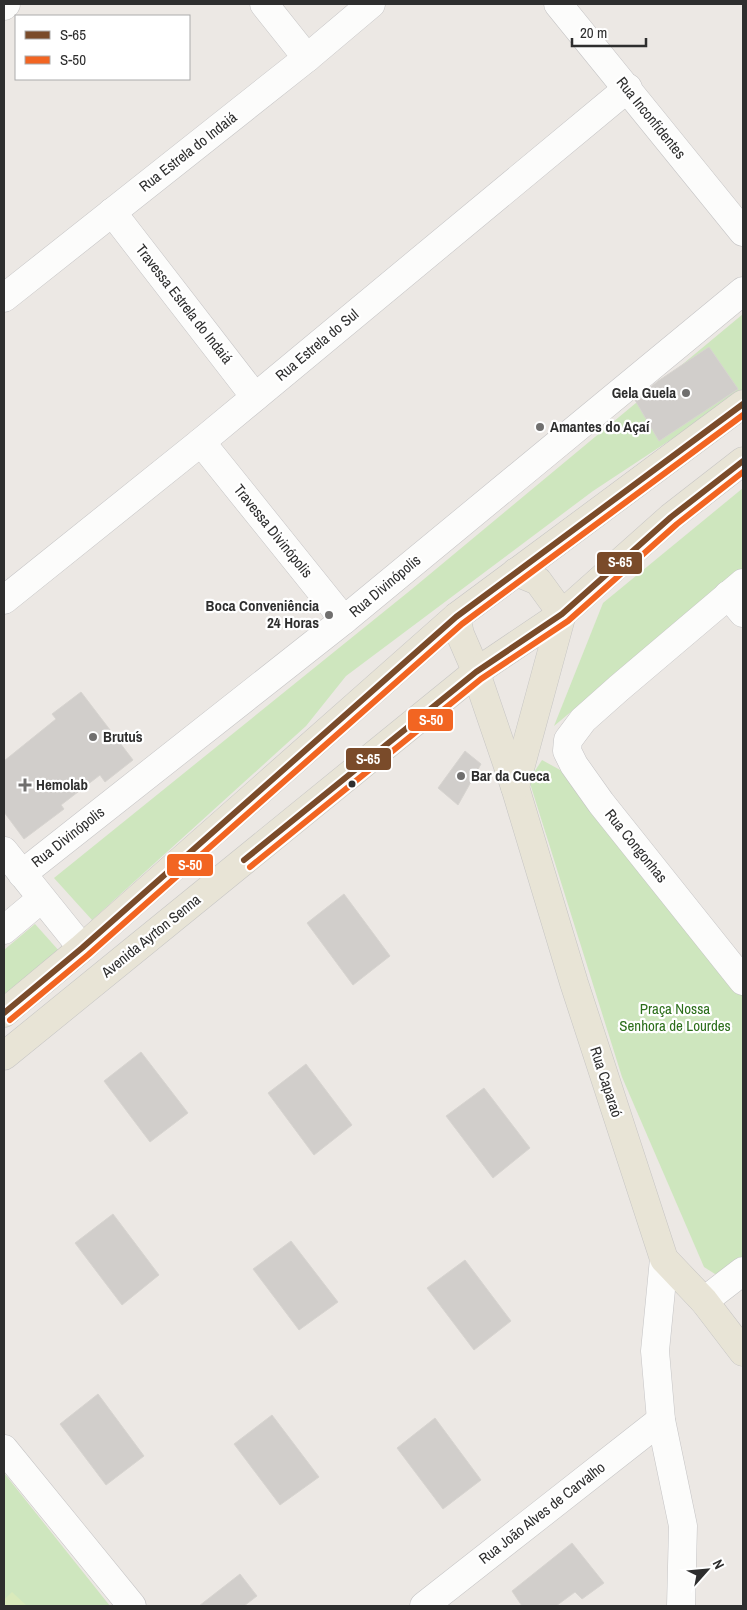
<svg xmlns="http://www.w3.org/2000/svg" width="747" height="1610" font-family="'Archivo Narrow',sans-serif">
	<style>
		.green { fill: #cee6be }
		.pitch { fill: #d9eabb }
		.building { fill: #d1cecb; stroke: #d7d4d0 }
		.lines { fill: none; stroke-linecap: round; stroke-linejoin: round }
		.minor-casing { stroke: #c5c4c5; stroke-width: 29 }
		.major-casing { stroke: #c6c5c4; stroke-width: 29 }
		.minor { stroke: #fcfcfb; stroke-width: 28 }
		.major { stroke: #e8e4d6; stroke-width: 28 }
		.bus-1-casing { stroke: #fff; stroke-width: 10 }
		.bus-2-casing { stroke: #fff; stroke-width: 10 }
		.bus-1 { stroke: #7a4b2a; stroke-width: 6 }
		.bus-2 { stroke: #f26522; stroke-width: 6 }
		.poi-dot { fill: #706f6e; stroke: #fff; stroke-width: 2 }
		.bus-dot { fill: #2e2e2e; stroke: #fff; stroke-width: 2 }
		.labels { text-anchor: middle; stroke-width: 4.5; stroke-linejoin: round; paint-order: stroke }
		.street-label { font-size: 15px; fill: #2e2e2e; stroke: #fff }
		.poi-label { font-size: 15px; font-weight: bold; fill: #2e2e2e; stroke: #fff; text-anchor: start }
		.park-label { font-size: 15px; fill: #2c6e1b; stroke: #fff }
		.line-badge { stroke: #fff; stroke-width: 2 }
		.badge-label { font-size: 14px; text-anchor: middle; font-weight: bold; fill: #fff }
	</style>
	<rect width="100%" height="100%" fill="#ece8e4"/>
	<!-- green -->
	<g class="green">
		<polygon points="743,314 743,392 593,491 346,676 306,726 92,920 54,878 412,589"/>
		<polygon points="743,488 743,568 554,726 603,603"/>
		<polygon points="542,760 562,771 675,906 743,994 743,1266 726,1281 704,1267 622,1077 529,780"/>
		<polygon points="35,924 60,952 4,1000 4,950"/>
		<polygon points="4,1473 110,1606 4,1606"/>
	</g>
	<!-- pitch -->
	<polygon class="pitch" points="12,1592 27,1606 4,1606 4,1600"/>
	<!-- building -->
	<g class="building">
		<polygon points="709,347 738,389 659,441 635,400 658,381"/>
		<polygon points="81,692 133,760 105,782 100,775 61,805 64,809 24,839 4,812 4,761 56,719 52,714"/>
		<polygon points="465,751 481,764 458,805 438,788"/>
		<polygon points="344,894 390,956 353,985 307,923"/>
		<polygon points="141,1052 188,1113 150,1142 104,1081"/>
		<polygon points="306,1064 352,1125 314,1155 268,1093"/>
		<polygon points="484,1088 530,1148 493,1178 446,1116"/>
		<polygon points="113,1214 159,1275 122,1305 75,1243"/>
		<polygon points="291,1241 338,1302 299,1330 253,1269"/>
		<polygon points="465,1260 511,1321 474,1350 427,1288"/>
		<polygon points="98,1394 144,1456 106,1485 60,1424"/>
		<polygon points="272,1415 319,1477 280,1505 234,1444"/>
		<polygon points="435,1418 481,1480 443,1509 397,1448"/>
		<polygon points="572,1543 604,1583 582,1599 575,1592 556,1606 522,1606 512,1591"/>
		<polygon points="240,1574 257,1596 244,1606 199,1606"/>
	</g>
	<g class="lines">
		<defs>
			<g id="minor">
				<polyline points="264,4 307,58"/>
				<polyline points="558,4 743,232"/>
				<polyline points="4,6 6,4"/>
				<polyline points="112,212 255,397"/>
				<polyline points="4,298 307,58 371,4"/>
				<polyline points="201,442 344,620"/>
				<polyline points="743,583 619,688 583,720 568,740 567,751 574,765 601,803 743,981"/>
				<polyline points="728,595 743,613"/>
				<polyline points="4,600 201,442 628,88"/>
				<polyline points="4,851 82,948"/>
				<polyline points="22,874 344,620 743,291"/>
				<polyline points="4,930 41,899"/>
				<polyline points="664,1259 655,1351 661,1420 683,1526 681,1606"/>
				<polyline points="704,1301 743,1271"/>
				<polyline points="4,1449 132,1606"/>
				<polyline points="424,1606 661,1420"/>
			</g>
			<g id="major">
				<polyline points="456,617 460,634 473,664 515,787 574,983 664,1259 704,1301 743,1352"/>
				<polyline points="515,787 562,614 538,581 516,572"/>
				<polyline points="4,1013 82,948 456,617 743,404"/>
				<polyline points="4,1056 476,672 562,614 671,517 743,461"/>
			</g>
		</defs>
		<!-- minor casing -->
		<use href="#minor" class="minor-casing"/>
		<!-- major casing -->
		<use href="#major" class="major-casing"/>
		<!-- minor -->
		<use href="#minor" class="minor"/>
		<!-- major -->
		<use href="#major" class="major"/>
		<defs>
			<g id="bus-1">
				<polyline points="244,860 476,672 562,614 671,517 743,461"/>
				<polyline points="4,1013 82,948 456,617 743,404"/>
			</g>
			<g id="bus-2">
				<polyline points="250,867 481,679 568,621 677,524 743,472"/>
				<polyline points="10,1020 88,955 462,624 743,415"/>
			</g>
		</defs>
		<!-- bus-1 casing -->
		<use href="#bus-1" class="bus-1-casing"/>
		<!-- bus-2 casing -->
		<use href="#bus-2" class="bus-2-casing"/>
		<!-- bus-1 -->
		<use href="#bus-1" class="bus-1"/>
		<!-- bus-2 -->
		<use href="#bus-2" class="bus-2"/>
	</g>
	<!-- markers -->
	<g class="poi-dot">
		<circle cx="686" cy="393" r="5"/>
		<circle cx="540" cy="427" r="5"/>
		<circle cx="329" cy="615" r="5"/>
		<circle cx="93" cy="737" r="5"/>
		<circle cx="461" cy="776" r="5"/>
		<path d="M22.5 777.5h5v5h5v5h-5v5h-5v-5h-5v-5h5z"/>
	</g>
	<circle class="bus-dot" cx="352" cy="784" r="4.5"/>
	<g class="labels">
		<!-- street labels -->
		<g class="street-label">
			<text transform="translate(651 118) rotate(51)" y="5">Rua Inconfidentes</text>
			<text transform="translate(188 152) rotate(-38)" y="5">Rua Estrela do Indaiá</text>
			<text transform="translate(184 304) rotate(52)" y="5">Travessa Estrela do Indaiá</text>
			<text transform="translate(317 345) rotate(-40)" y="5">Rua Estrela do Sul</text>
			<text transform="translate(273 531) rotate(51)" y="5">Travessa Divinópolis</text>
			<text transform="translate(385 586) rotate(-40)" y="5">Rua Divinópolis</text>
			<text transform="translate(68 837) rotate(-38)" y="5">Rua Divinópolis</text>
			<text transform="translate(636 846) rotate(51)" y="5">Rua Congonhas</text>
			<text transform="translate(151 936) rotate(-39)" y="5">Avenida Ayrton Senna</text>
			<text transform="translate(606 1082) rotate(72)" y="5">Rua Caparaó</text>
			<text transform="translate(542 1513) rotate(-38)" y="5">Rua João Alves de Carvalho</text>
		</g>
		<!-- poi labels -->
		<g class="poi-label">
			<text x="676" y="398" text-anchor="end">Gela Guela</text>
			<text x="550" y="432">Amantes do Açaí</text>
			<text x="319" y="611" text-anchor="end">Boca Conveniência<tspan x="319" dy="17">24 Horas</tspan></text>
			<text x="103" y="742">Brutu´s</text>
			<text x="471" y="781">Bar da Cueca</text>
			<text x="36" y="790">Hemolab</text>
		</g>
		<!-- park labels -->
		<g class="park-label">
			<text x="675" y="1014">Praça Nossa<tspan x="675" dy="17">Senhora de Lourdes</tspan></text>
		</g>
	</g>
	<g class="line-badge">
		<rect x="596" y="551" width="47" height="24" rx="5" fill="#7a4b2a"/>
		<rect x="407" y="708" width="47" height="24" rx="5" fill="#f26522"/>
		<rect x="345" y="747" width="47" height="24" rx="5" fill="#7a4b2a"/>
		<rect x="166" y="853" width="48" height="24" rx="5" fill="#f26522"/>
	</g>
	<g class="badge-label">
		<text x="620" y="567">S-65</text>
		<text x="431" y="725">S-50</text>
		<text x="368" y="764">S-65</text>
		<text x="190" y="870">S-50</text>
	</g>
	<!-- border -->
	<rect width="747" height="1610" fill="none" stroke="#2e2e2e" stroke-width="10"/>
	<!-- legend -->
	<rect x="15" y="15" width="175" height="65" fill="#ffffff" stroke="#ababab"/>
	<rect x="25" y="31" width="25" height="8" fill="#7a4b2a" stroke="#ababab"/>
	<text x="60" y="40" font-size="15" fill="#2e2e2e">S-65</text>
	<rect x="25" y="56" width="25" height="8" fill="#f26522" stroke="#ababab"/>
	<text x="60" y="65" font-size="15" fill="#2e2e2e">S-50</text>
	<!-- north arrow -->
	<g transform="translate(707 1570) rotate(63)" stroke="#ffffff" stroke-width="4" paint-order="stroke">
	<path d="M0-4L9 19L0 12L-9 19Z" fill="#2e2e2e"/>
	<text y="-8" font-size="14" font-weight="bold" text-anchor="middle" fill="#2e2e2e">N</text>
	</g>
	<!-- scale -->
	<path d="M572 38v8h74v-8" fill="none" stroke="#2e2e2e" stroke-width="2.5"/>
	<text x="580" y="38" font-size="15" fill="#2e2e2e" stroke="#ffffff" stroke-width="4" paint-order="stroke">20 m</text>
</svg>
